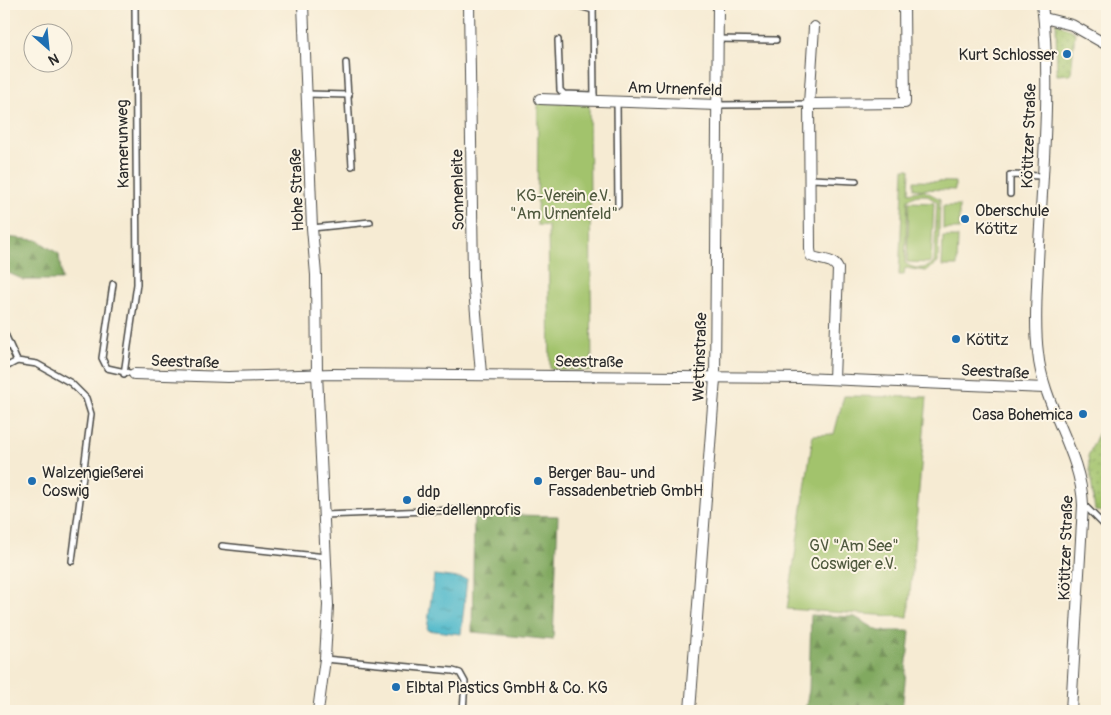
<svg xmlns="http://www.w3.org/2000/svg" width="1111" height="715" font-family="Pangolin,sans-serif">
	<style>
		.grass { fill: url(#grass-dots); stroke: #66774c }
		.forest { fill: url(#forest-firs); stroke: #566a46 }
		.garden { fill: #a2c36c; stroke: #66774c; fill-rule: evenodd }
		.water { fill: url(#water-ripples); stroke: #3c727a }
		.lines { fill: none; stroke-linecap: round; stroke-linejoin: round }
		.service-casing { stroke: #494844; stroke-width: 8 }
		.minor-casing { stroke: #494844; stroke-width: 12 }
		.service { stroke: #fff; stroke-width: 5 }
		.minor { stroke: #fff; stroke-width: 10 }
		.poi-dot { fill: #1f6fb2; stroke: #fcf5e5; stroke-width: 2 }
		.labels { text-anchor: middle; stroke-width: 4; stroke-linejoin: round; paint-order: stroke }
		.poi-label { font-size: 16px; fill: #2b2b2b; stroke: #fcf5e5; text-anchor: start }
		.street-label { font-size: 16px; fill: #2b2b2b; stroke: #fcf5e5 }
		.park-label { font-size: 16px; fill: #4f593e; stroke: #fcf5e5 }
	</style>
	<defs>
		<pattern id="grass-dots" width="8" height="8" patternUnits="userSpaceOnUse" patternTransform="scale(1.25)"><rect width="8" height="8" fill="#a2c36c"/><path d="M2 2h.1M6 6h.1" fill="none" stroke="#849f59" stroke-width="1.8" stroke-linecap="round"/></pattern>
		<pattern id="forest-firs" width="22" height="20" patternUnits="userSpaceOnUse" patternTransform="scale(1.25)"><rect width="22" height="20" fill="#81a960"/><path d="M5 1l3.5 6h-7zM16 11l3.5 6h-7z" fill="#6a8a4f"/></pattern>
		<pattern id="water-ripples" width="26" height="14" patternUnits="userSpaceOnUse" patternTransform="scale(1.25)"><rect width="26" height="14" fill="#4db8ca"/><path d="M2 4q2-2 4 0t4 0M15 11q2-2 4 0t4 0" fill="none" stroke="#4096a4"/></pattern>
	</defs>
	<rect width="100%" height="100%" fill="#fcf5e5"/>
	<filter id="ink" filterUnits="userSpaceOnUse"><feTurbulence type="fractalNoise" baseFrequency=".02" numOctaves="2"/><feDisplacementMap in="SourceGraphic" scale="10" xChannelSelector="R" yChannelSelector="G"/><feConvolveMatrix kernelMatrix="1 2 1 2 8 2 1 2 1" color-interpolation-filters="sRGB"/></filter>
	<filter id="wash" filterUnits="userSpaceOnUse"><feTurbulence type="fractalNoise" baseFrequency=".0096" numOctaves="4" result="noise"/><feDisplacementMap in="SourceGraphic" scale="20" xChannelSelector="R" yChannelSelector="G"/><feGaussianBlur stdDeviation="1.12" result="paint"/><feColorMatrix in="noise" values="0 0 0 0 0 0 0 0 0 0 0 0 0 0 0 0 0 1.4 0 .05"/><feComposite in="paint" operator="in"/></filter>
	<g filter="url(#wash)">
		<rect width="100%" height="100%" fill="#f6ebd3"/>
		<!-- grass -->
		<g class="grass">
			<polygon points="1056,22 1075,32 1071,74 1057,75"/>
			<polygon points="1107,414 1107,512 1095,511 1088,456"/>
		</g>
		<!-- forest -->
		<g class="forest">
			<polygon points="4,237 37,240 59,254 62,280 24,280 4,271"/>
			<polygon points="474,514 558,516 553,640 472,632"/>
			<polygon points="811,615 855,617 879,631 910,631 902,711 805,711 809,690"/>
		</g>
		<!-- garden -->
		<g class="garden">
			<polygon points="538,103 589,104 592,371 550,369 548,226 537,225"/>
			<path d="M 904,169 L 910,169 L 909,193 L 923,190 L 940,199 L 938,263 L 926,271 L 905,268 L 904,275 L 899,275 ZM 918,195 L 926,195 L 937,202 L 934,263 C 925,270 914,270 905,263 L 908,199 Z"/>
			<polygon points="914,181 955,182 955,190 914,189"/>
			<polygon points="909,202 934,203 931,263 907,262"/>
			<rect x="943" y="206" width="16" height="23"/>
			<polygon points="943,237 958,237 957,266 942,266"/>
			<polygon points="844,396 927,397 908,617 787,609 813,435 834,434"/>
		</g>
		<!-- water -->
		<polygon class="water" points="434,575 467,579 461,634 427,630"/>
	</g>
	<g filter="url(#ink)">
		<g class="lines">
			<defs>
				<g id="service">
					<polyline points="572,4 593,10"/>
					<polyline points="593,4 594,100"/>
					<polyline points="718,39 776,40"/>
					<polyline points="558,40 560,90 564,94 594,95"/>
					<polyline points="346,63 352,166"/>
					<polyline points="307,94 349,95"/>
					<polyline points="617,101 618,205"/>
					<polyline points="718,105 809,104"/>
					<polyline points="811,179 856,181"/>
					<polyline points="1010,194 1010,175 1042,176"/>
					<polyline points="312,228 370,222"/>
					<polyline points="113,284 102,358 107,368 134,374"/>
					<polyline points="4,332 17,361"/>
					<polyline points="4,368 17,361 37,364 71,383 86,398 91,414 72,561"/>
					<polyline points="124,374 137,284 135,4"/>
					<polyline points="1084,505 1107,528"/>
					<polyline points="324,515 480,509"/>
					<polyline points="222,546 326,557"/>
					<polyline points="325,659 453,671 460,673 465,682 463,711"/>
				</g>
				<g id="minor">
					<polyline points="303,4 312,228 316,275 317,374 328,605 325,659 318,711"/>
					<polyline points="469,4 473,277 481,374"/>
					<path d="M 1042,4 C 1052,85 1042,180 1038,262 C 1037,292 1034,324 1038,353 C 1043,407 1081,451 1083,505 L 1071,711"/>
					<polyline points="1044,18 1072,25 1107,45"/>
					<path d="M 814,27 L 809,104 L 810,249 L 811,256 C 821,261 833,258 838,269 L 834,379"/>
					<polyline points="540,99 718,105"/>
					<polyline points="809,104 905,103 904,4"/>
					<polyline points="134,374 228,377 333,374 802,378 1044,388"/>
					<polyline points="690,711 715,379 718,4"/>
				</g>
			</defs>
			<!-- service casing -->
			<use href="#service" class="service-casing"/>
			<!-- minor casing -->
			<use href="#minor" class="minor-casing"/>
			<!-- service -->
			<use href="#service" class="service"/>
			<!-- minor -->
			<use href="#minor" class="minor"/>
		</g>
	</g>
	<!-- markers -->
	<g class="poi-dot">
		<circle cx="1067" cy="54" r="5"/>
		<circle cx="965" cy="219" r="5"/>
		<circle cx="956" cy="339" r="5"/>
		<circle cx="1083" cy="414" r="5"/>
		<circle cx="32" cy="481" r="5"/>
		<circle cx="538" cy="481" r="5"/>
		<circle cx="407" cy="500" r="5"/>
		<circle cx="396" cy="687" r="5"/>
	</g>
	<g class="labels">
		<!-- poi labels -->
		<g class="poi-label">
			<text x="1057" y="60" text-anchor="end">Kurt Schlosser</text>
			<text x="975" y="216">Oberschule<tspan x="975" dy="18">Kötitz</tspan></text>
			<text x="966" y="345">Kötitz</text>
			<text x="1073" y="420" text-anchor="end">Casa Bohemica</text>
			<text x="42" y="478">Walzengießerei<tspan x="42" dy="18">Coswig</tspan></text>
			<text x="548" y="478">Berger Bau- und<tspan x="548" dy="18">Fassadenbetrieb GmbH</tspan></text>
			<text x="417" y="497">ddp<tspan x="417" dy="18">die-dellenprofis</tspan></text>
			<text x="406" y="693">Elbtal Plastics GmbH &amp; Co. KG</text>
		</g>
		<!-- street labels -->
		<g class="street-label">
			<text transform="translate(675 88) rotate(2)" y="6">Am Urnenfeld</text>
			<text transform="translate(1028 136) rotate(-88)" y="6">Kötitzer Straße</text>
			<text transform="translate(122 144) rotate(-91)" y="6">Kamerunweg</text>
			<text transform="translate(296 190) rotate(-92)" y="6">Hohe Straße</text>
			<text transform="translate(457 190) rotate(-91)" y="6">Sonnenleite</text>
			<text transform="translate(699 357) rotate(-88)" y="6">Wettinstraße</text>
			<text transform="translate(185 361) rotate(2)" y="6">Seestraße</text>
			<text transform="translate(589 361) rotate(1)" y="6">Seestraße</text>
			<text transform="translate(995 371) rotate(3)" y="6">Seestraße</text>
			<text transform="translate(1065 548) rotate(-88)" y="6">Kötitzer Straße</text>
		</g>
		<!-- park labels -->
		<g class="park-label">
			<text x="564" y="201">KG-Verein e.V.<tspan x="564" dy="18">"Am Urnenfeld"</tspan></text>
			<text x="854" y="551">GV "Am See"<tspan x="854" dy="18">Coswiger e.V.</tspan></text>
		</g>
	</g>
	<!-- margin -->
	<rect width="1111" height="715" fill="none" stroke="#fcf5e5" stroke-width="20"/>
	<!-- north arrow -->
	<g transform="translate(48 48) rotate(153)"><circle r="24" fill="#fcf5e5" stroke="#a8a49b"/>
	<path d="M0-4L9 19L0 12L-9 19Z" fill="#1f6fb2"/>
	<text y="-8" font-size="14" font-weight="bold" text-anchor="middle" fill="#2b2b2b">N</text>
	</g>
</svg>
